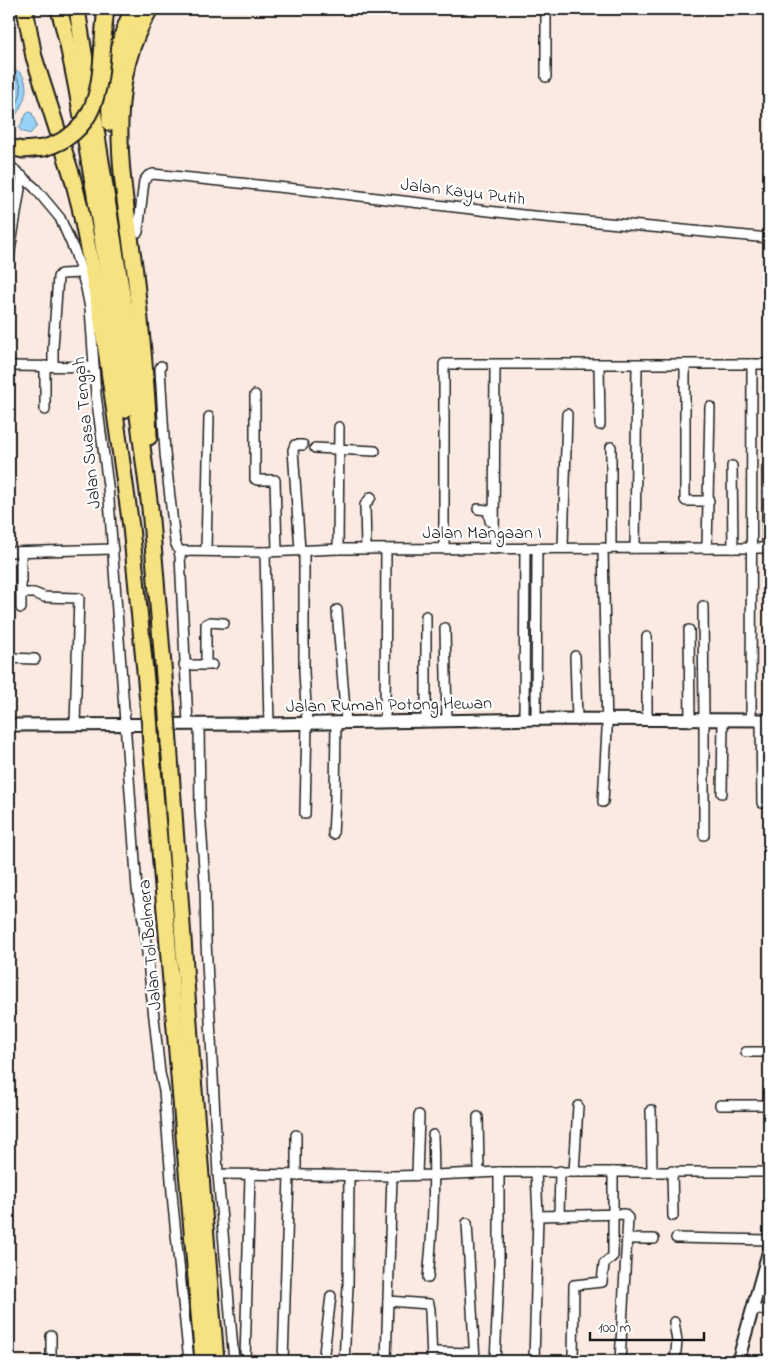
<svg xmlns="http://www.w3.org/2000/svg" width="778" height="1370" font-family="'Indie Flower',sans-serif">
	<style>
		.water { fill: #97d1f7; stroke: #66899f }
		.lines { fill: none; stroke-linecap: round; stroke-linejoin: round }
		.shore { stroke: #4d6474; stroke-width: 1 }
		.street-casing { stroke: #1c1c1c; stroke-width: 12 }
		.secondary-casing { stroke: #1c1c1c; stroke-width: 15 }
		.highway-casing { stroke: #1c1c1c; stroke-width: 19 }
		.street { stroke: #fff; stroke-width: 9 }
		.secondary { stroke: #fff; stroke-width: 11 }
		.highway { stroke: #f6e281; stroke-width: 15 }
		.highway-bridge-casing { stroke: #1c1c1c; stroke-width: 19; stroke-linecap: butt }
		.highway-bridge { stroke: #f6e281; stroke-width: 15 }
		.labels { text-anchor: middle; stroke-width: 4.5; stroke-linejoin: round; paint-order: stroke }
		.street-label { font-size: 18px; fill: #1c1c1c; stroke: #fff }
	</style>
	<rect width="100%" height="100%" fill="#faeae2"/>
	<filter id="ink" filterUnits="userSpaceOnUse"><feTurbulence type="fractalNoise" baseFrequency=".02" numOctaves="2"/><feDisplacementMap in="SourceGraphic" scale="10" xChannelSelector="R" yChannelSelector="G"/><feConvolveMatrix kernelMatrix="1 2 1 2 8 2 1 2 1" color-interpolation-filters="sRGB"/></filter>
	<g filter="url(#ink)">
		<!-- water -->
		<g class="water">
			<path d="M 14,70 C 21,72 23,75 25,81 C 29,97 19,110 11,123 L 9,124 L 9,71 Z"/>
			<polygon points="30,112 32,113 37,126 30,134 21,131 19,128 27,113"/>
		</g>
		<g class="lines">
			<!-- shore -->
			<path class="shore" d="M 9,76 L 16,76 C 28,90 16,105 9,118"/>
			<defs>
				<g id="street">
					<polyline points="546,77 546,9"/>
					<polyline points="9,165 35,188 60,218 75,252 86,288 90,308 96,395 108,486 137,889 144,925 160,1073 164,1091 173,1205 189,1361"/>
					<polyline points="138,232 144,181 148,176 153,174 335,193 523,215 769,238"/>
					<polyline points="9,257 22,176"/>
					<polyline points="599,365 600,425"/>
					<polyline points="685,365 685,500 686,501 709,501"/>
					<polyline points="9,366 94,367"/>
					<polyline points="45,366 45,410"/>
					<polyline points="53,366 53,347 58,277 61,274 81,273"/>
					<polyline points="161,366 160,369 165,453 175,542 179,551 180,556 188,724"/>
					<polyline points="255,395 255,479 257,480 275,480 277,550"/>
					<polyline points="315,448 375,451"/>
					<polyline points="732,466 733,548"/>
					<polyline points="478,509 488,510 490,521"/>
					<polyline points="563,548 567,414"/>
					<polyline points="603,548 607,730 603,802"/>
					<polyline points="611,548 611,447"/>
					<polyline points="635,548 637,365"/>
					<polyline points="707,548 710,407"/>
					<polyline points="767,548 767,468"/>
					<polyline points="338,549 339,427"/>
					<polyline points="366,549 365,505 371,497"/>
					<polyline points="444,549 444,364 769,364"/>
					<polyline points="494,549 495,365"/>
					<polyline points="206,550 209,417"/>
					<polyline points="300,550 293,450 295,445 303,445"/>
					<polyline points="179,551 265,552 338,549 769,548"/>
					<polyline points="304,551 304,672 307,722 305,814"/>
					<polyline points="9,552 113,549"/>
					<polyline points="265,552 269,724"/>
					<polyline points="21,593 34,593 44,597 79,598 75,724"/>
					<polyline points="703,606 704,721 704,835"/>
					<polyline points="21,608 21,552"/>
					<polyline points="337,610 346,722"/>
					<polyline points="426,616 426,721"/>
					<polyline points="445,628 447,721"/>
					<polyline points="689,630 690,721"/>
					<polyline points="647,637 647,720"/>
					<polyline points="575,656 577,720"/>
					<polyline points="9,658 35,659"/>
					<polyline points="184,665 212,665"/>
					<polyline points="206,665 206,624 210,622 224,623"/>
					<polyline points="524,720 525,548"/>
					<polyline points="536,720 537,548"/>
					<polyline points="751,720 752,364"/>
					<polyline points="761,720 762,803"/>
					<polyline points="385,721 386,549"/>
					<polyline points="199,724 200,810 205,883 206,942 218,1174 392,1176 435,1175 499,1172 769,1172"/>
					<polyline points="722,793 723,720"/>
					<polyline points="333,834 335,799 336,722"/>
					<polyline points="746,1052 769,1052"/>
					<polyline points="720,1105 769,1105"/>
					<polyline points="651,1110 652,1171"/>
					<polyline points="478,1117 479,1173"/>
					<polyline points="672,1171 673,1216"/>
					<polyline points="574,1172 578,1106"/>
					<polyline points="218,1174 234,1361"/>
					<polyline points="417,1175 419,1115"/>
					<polyline points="296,1176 296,1135"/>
					<polyline points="538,1216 624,1214 628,1218 620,1361"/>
					<polyline points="559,1216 560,1171"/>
					<polyline points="467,1223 475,1361"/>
					<polyline points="676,1238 769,1240"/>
					<polyline points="627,1239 654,1239"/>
					<path d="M 428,1278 C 433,1230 435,1183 433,1135"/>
					<polyline points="388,1301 429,1304 430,1310 432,1361"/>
					<polyline points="752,1310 769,1310"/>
					<polyline points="674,1322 677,1341 675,1361"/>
					<polyline points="433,1352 474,1353"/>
					<polyline points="51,1361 51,1336"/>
					<polyline points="245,1361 250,1176"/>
					<polyline points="283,1361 289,1176"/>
					<polyline points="323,1361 331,1296"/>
					<polyline points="344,1361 348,1286 349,1176"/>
					<polyline points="386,1361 392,1176"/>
					<polyline points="495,1361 499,1278 499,1172"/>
					<polyline points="534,1361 538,1216 536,1172"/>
					<polyline points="573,1361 574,1285 602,1282 604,1264 613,1256 613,1172"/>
				</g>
				<g id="secondary">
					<polyline points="9,725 269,724 541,719 769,720"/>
					<polyline points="738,1361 769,1250"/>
				</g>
				<g id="highway">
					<polyline points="25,9 34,57 72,176 80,207 102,321 131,527 148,702"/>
					<path d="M 59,9 C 72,57 80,105 88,154 C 103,239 116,324 124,410"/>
					<polyline points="77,9 124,307 150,508 166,701"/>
					<path d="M 110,123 C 108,83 116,45 133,9"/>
					<polyline points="9,147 23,150 44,148"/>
					<path d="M 149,437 C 147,382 141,327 135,273 C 124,186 101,89 150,9"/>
					<polyline points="169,743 192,1065 216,1361"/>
					<polyline points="151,744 203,1361"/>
				</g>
			</defs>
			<!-- street casing -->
			<use href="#street" class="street-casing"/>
			<!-- secondary casing -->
			<use href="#secondary" class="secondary-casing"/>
			<!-- highway casing -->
			<use href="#highway" class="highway-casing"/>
			<!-- street -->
			<use href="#street" class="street"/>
			<!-- secondary -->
			<use href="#secondary" class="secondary"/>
			<!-- highway -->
			<use href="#highway" class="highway"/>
			<defs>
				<g id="highway-bridge">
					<path d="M 44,148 C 111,129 98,63 106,9"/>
					<polyline points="166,701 169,743"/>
					<polyline points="148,702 151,744"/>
				</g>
			</defs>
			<!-- highway-bridge casing -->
			<use href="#highway-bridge" class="highway-bridge-casing"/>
			<!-- highway-bridge -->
			<use href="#highway-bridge" class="highway-bridge"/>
		</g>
	</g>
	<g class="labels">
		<!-- street labels -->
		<g class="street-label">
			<text transform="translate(463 191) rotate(7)" y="6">Jalan Kayu Putih</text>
			<text transform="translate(86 433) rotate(-96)" y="6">Jalan Suasa Tengah</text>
			<text x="482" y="538">Jalan Mangaan I</text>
			<text transform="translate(389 704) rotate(-1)" y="6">Jalan Rumah Potong Hewan</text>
			<text transform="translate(149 945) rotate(-95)" y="6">Jalan Tol Belmera</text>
		</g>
	</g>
	<!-- margin -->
	<rect width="778" height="1370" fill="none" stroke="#fff" stroke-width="30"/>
	<rect x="15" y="15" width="748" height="1340" fill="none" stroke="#1c1c1c" stroke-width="2" filter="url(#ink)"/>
	<!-- scale -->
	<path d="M590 1332v8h114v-8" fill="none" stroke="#1c1c1c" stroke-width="2.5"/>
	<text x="598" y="1332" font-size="15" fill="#1c1c1c" stroke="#ffffff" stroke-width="4" paint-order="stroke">100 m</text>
</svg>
